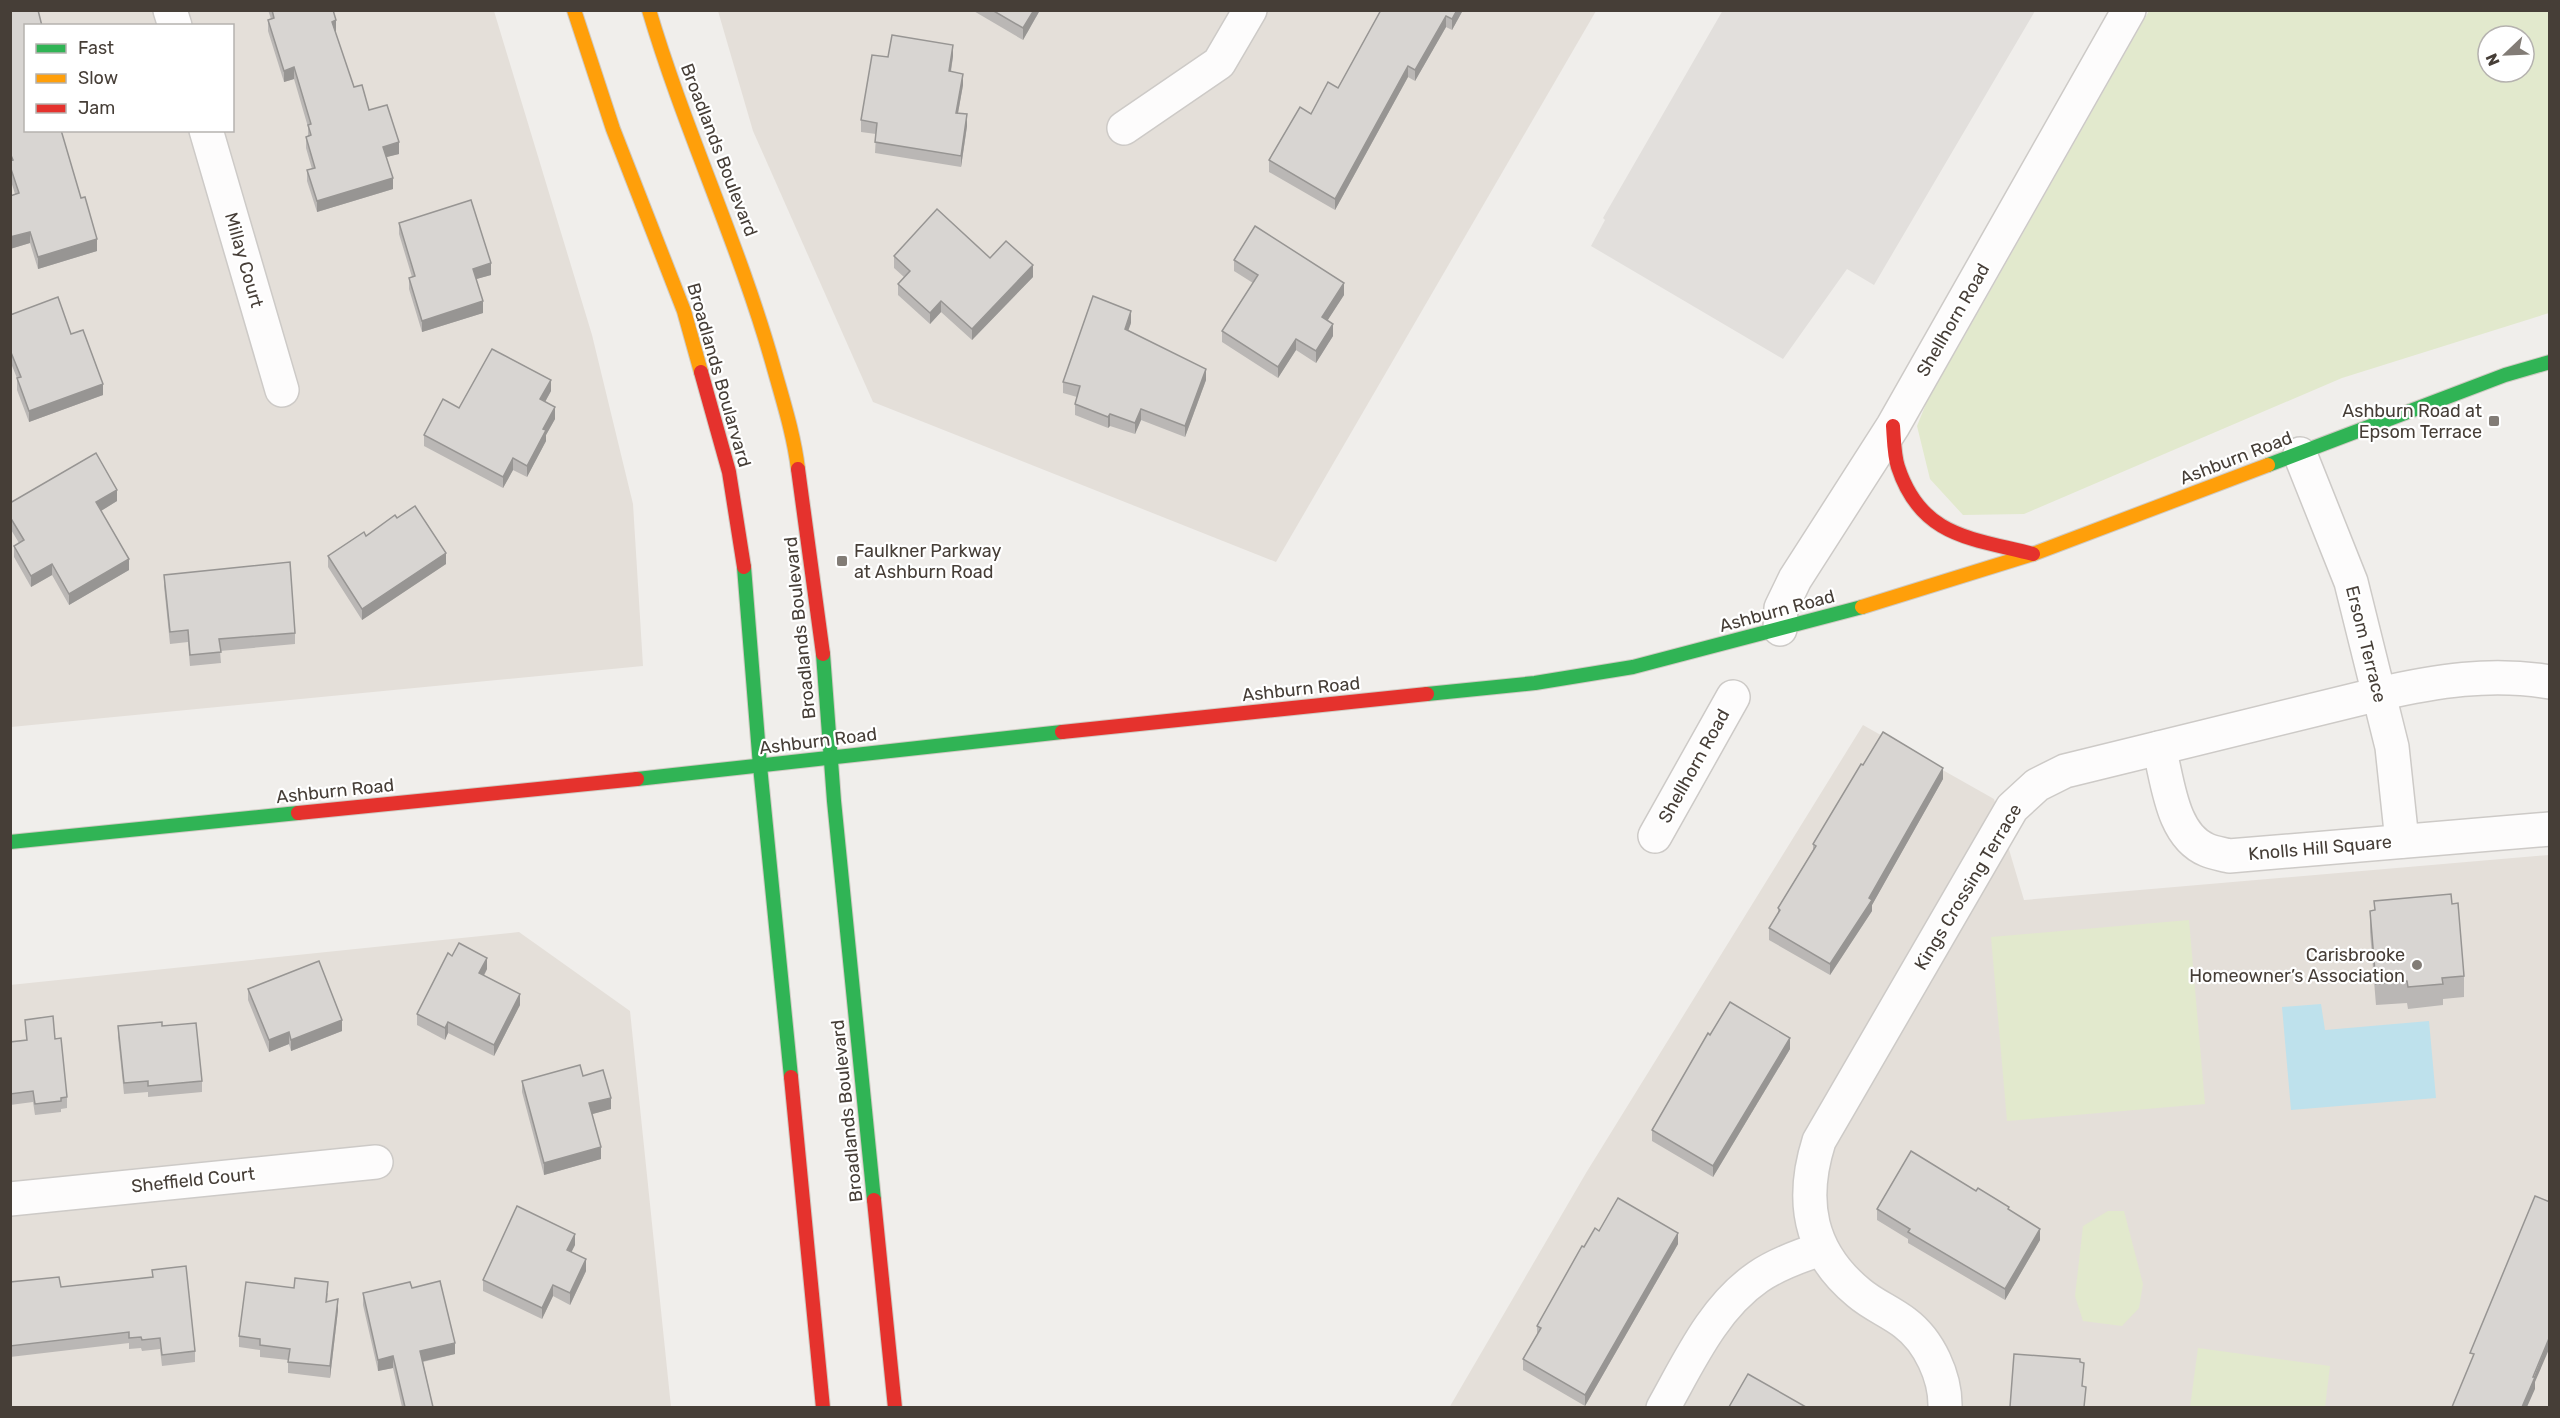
<svg xmlns="http://www.w3.org/2000/svg" width="2560" height="1418" font-family="Rubik,sans-serif">
	<style>
		.residential { fill: #e4dfd9; fill-rule: evenodd }
		.green { fill: #e2e9cd; fill-rule: evenodd }
		.parking { fill: #e2dfdc }
		.water { fill: #bee1ec }
		.lines { fill: none; stroke-linecap: round; stroke-linejoin: round }
		.street-casing { stroke: #cdcac7; stroke-width: 36 }
		.fast-casing { stroke: #cfcac2; stroke-width: 16 }
		.slow-casing { stroke: #cfcac2; stroke-width: 16 }
		.jam-casing { stroke: #cfcac2; stroke-width: 16 }
		.street { stroke: #fdfcfc; stroke-width: 33 }
		.fast { stroke: #30b455; stroke-width: 14 }
		.slow { stroke: #ff9f0a; stroke-width: 14 }
		.jam { stroke: #e5322d; stroke-width: 14 }
		.wall { fill: #bab7b5 }
		.shaded-wall { fill: #979593 }
		.building { fill: #d8d5d2; stroke: #979593; stroke-width: 1.5 }
		.poi-dot { fill: #827c76; stroke: #fff; stroke-width: 2 }
		.labels { text-anchor: middle; stroke-width: 4.5; stroke-linejoin: round; paint-order: stroke }
		.street-label { font-size: 18px; fill: #463e37; stroke: #fff }
		.poi-label { font-size: 18px; fill: #463e37; stroke: #fff; text-anchor: end }
	</style>
	<rect width="100%" height="100%" fill="#f0eeeb"/>
	<!-- residential -->
	<g class="residential">
		<path d="M 11,11 L 494,11 L 592,335 L 633,504 L 643,666 L 11,727 ZM 26,26 L 232,26 L 232,130 L 26,130 Z"/>
		<polygon points="718,11 1596,11 1276,562 873,402 753,131"/>
		<polygon points="1863,725 1994,799 2024,900 2549,855 2549,1407 1449,1408 1586,1173"/>
		<polygon points="519,932 630,1011 671,1407 11,1407 10,985"/>
	</g>
	<!-- green -->
	<g class="green">
		<path d="M 2149,11 L 2549,11 L 2549,313 L 2342,378 L 2024,514 L 1963,515 L 1930,479 L 1917,426 L 1932,389 L 1959,346 ZM 2488,36 L 2524,36 L 2524,72 L 2488,72 Z"/>
		<polygon points="2189,920 2205,1104 2007,1121 1991,937"/>
		<polygon points="2108,1211 2124,1211 2143,1284 2139,1308 2122,1326 2083,1321 2075,1296 2083,1226"/>
		<polygon points="2198,1348 2330,1366 2325,1407 2190,1407"/>
	</g>
	<!-- parking -->
	<polygon class="parking" points="1723,10 2035,11 1874,285 1847,269 1783,359 1591,246 1605,220 1603,218"/>
	<!-- water -->
	<polygon class="water" points="2321,1004 2325,1030 2429,1021 2436,1098 2291,1110 2282,1007"/>
	<g class="lines">
		<defs>
			<g id="street">
				<polyline points="170,10 175,26"/>
				<polyline points="1124,128 1219,63 1250,10"/>
				<polyline points="206,130 282,390"/>
				<polyline points="2300,454 2351,582 2392,747 2402,841"/>
				<polyline points="1780,629 1781,608 1795,579 1893,426 2129,10"/>
				<path d="M 2159,748 C 2168,780 2171,835 2207,850 C 2214,853 2222,854 2229,856 L 2550,829"/>
				<polyline points="1655,836 1733,697"/>
				<polyline points="10,1199 376,1162"/>
				<path d="M 1663,1408 C 1689,1362 1713,1308 1758,1277 C 1777,1264 1799,1256 1821,1249"/>
				<path d="M 1945,1408 C 1946,1377 1929,1341 1905,1323 C 1891,1312 1873,1305 1859,1293 C 1809,1252 1800,1201 1819,1141 L 2012,808 L 2037,785 L 2065,771 L 2379,694 C 2435,681 2491,672 2550,682"/>
			</g>
			<g id="fast">
				<polyline points="2268,465 2505,375 2550,362"/>
				<polyline points="744,567 760,766 791,1077"/>
				<polyline points="823,654 834,801 874,1200"/>
				<polyline points="1427,694 1535,683 1633,667 1862,607"/>
				<polyline points="637,779 1062,732"/>
				<polyline points="10,842 298,813"/>
			</g>
			<g id="slow">
				<polyline points="574,10 613,129 684,311 701,372"/>
				<path d="M 649,10 C 685,132 741,248 775,372 C 784,404 794,436 798,469"/>
				<polyline points="1862,607 2033,554 2268,465"/>
			</g>
			<g id="jam">
				<polyline points="701,372 729,472 744,567"/>
				<path d="M 1893,426 C 1894,439 1894,455 1898,467 C 1921,537 1971,538 2033,554"/>
				<polyline points="798,469 823,654"/>
				<polyline points="1062,732 1427,694"/>
				<polyline points="298,813 637,779"/>
				<polyline points="791,1077 823,1408"/>
				<polyline points="874,1200 895,1408"/>
			</g>
		</defs>
		<!-- street casing -->
		<use href="#street" class="street-casing"/>
		<!-- fast casing -->
		<use href="#fast" class="fast-casing"/>
		<!-- slow casing -->
		<use href="#slow" class="slow-casing"/>
		<!-- jam casing -->
		<use href="#jam" class="jam-casing"/>
		<!-- street -->
		<use href="#street" class="street"/>
		<!-- fast -->
		<use href="#fast" class="fast"/>
		<!-- slow -->
		<use href="#slow" class="slow"/>
		<!-- jam -->
		<use href="#jam" class="jam"/>
	</g>
	<!-- wall -->
	<g class="wall">
		<polygon points="10,10 26,26 97,251 38,269 30,243 10,249 10,196 15,194 10,178"/>
		<polygon points="268,10 333,10 336,31 335,32 354,87 399,154 386,157 393,189 317,212 307,181 307,170 312,169 306,148 306,137 308,136 308,127 294,79 284,82 268,31 268,20 271,19"/>
		<polygon points="972,10 1040,10 1023,40"/>
		<polygon points="1381,10 1463,10 1452,30 1446,27 1415,81 1408,77 1335,210 1269,172 1269,160 1311,114 1338,88"/>
		<polygon points="953,56 951,72 963,85 958,113 967,126 961,167 875,153 876,134 861,132 861,120 888,57"/>
		<polygon points="399,223 491,275 476,279 483,313 422,332 409,289 409,278 412,277 399,234"/>
		<polygon points="894,256 990,258 1033,277 972,340 941,312 930,324 898,295 898,284 904,277 894,268"/>
		<polygon points="1234,260 1344,295 1327,321 1333,336 1316,363 1296,350 1278,378 1222,342 1222,331 1253,283 1234,271"/>
		<polygon points="10,315 71,334 103,395 29,422 17,390 17,378 10,361"/>
		<polygon points="1131,323 1128,330 1206,380 1185,437 1141,420 1135,434 1110,426 1108,428 1075,415 1075,404 1077,397 1063,393 1063,382"/>
		<polygon points="551,391 545,402 555,419 546,435 546,441 527,477 513,470 503,488 424,446 424,435 459,408"/>
		<polygon points="117,501 101,511 129,570 69,605 52,575 31,587 14,557 14,546 19,543 10,528 10,503"/>
		<polygon points="397,518 446,564 362,620 328,567 328,556 366,536"/>
		<polygon points="164,575 295,633 295,644 220,651 221,663 190,666 188,642 170,644 164,586"/>
		<polygon points="1863,765 1943,779 1872,905 1872,911 1830,975 1769,940 1769,928 1778,913 1778,908 1813,850 1813,844"/>
		<polygon points="2452,904 2464,976 2464,997 2443,999 2443,1005 2408,1009 2407,1003 2376,1005 2370,932 2370,911"/>
		<polygon points="452,956 487,969 484,976 520,1005 494,1056 448,1033 445,1040 417,1025 417,1014"/>
		<polygon points="248,989 342,1031 291,1051 289,1044 269,1052 248,1000"/>
		<polygon points="25,1020 55,1039 67,1097 67,1108 61,1109 61,1112 35,1115 33,1102 10,1105 10,1042 26,1040"/>
		<polygon points="118,1026 162,1026 202,1081 202,1092 148,1097 148,1092 124,1094 118,1037"/>
		<polygon points="1710,1035 1790,1049 1713,1177 1652,1141 1652,1130"/>
		<polygon points="583,1076 611,1109 592,1114 601,1159 544,1175 522,1092 522,1081"/>
		<polygon points="1976,1191 2009,1210 2040,1240 2005,1300 1908,1243 1908,1239 1877,1220 1877,1209"/>
		<polygon points="1599,1231 1678,1244 1585,1406 1523,1370 1523,1359 1537,1336 1537,1326 1584,1247"/>
		<polygon points="575,1245 571,1252 586,1271 570,1305 553,1296 542,1319 483,1291 483,1280"/>
		<polygon points="152,1270 195,1351 195,1362 162,1366 160,1349 142,1351 141,1348 129,1349 129,1343 10,1357 10,1282 61,1287 152,1277"/>
		<polygon points="412,1288 455,1354 423,1362 433,1407 402,1407 393,1368 378,1371 363,1305 363,1293"/>
		<polygon points="328,1293 327,1302 338,1310 330,1378 288,1373 288,1360 260,1357 260,1350 239,1347 239,1336"/>
	</g>
	<!-- shaded-wall -->
	<g class="shaded-wall">
		<polygon points="1034,10 1040,10 1023,40 1023,28"/>
		<polygon points="1457,10 1463,10 1452,30 1452,19"/>
		<polygon points="1446,16 1446,27 1415,81 1415,70"/>
		<polygon points="336,20 336,31 332,33 332,22"/>
		<polygon points="953,45 953,56 949,82 949,71"/>
		<polygon points="1408,66 1408,77 1335,210 1335,199"/>
		<polygon points="294,67 294,79 284,82 284,71"/>
		<polygon points="963,74 963,85 956,124 956,113"/>
		<polygon points="967,114 967,126 961,167 961,156"/>
		<polygon points="399,142 399,154 383,158 383,147"/>
		<polygon points="393,178 393,189 317,212 317,201"/>
		<polygon points="30,232 30,243 10,249 10,237"/>
		<polygon points="97,239 97,251 38,269 38,257"/>
		<polygon points="491,263 491,275 473,280 473,269"/>
		<polygon points="1033,265 1033,277 972,340 972,329"/>
		<polygon points="1344,283 1344,295 1322,329 1322,317"/>
		<polygon points="483,301 483,313 422,332 422,321"/>
		<polygon points="941,301 941,312 930,324 930,313"/>
		<polygon points="1131,311 1131,323 1125,340 1125,329"/>
		<polygon points="1333,324 1333,336 1316,363 1316,351"/>
		<polygon points="1296,339 1296,350 1278,378 1278,367"/>
		<polygon points="1206,369 1206,380 1185,437 1185,426"/>
		<polygon points="551,380 551,391 540,411 540,399"/>
		<polygon points="103,384 103,395 29,422 29,411"/>
		<polygon points="555,407 555,419 546,435 546,441 527,477 527,466 543,429"/>
		<polygon points="1141,409 1141,420 1135,434 1135,423"/>
		<polygon points="1110,414 1110,426 1108,428 1108,417"/>
		<polygon points="513,458 513,470 503,488 503,477"/>
		<polygon points="117,490 117,501 96,514 96,502"/>
		<polygon points="446,553 446,564 362,620 362,609"/>
		<polygon points="129,559 129,570 69,605 69,594"/>
		<polygon points="52,564 52,575 31,587 31,576"/>
		<polygon points="1943,768 1943,779 1872,905 1872,911 1830,975 1830,964 1869,898"/>
		<polygon points="487,958 487,969 479,984 479,973"/>
		<polygon points="520,994 520,1005 494,1056 494,1045"/>
		<polygon points="342,1020 342,1031 291,1051 291,1040"/>
		<polygon points="448,1022 448,1033 445,1040 445,1028"/>
		<polygon points="289,1032 289,1044 269,1052 269,1040"/>
		<polygon points="1790,1038 1790,1049 1713,1177 1713,1166"/>
		<polygon points="611,1098 611,1109 589,1115 589,1103"/>
		<polygon points="601,1147 601,1159 544,1175 544,1163"/>
		<polygon points="2040,1229 2040,1240 2005,1300 2005,1289"/>
		<polygon points="1678,1233 1678,1244 1585,1406 1585,1395"/>
		<polygon points="575,1234 575,1245 567,1261 567,1250"/>
		<polygon points="586,1259 586,1271 570,1305 570,1293"/>
		<polygon points="553,1285 553,1296 542,1319 542,1308"/>
		<polygon points="338,1299 338,1310 330,1378 330,1366"/>
		<polygon points="2550,1336 2550,1347 2535,1382 2535,1389 2527,1407 2522,1407"/>
		<polygon points="455,1343 455,1354 420,1362 420,1351"/>
		<polygon points="393,1356 393,1368 378,1371 378,1360"/>
	</g>
	<!-- building -->
	<g class="building">
		<polygon points="10,10 38,10 42,26 26,26 26,130 61,130 81,198 85,197 97,239 38,257 30,232 10,237 10,196 19,193 10,166 10,161 13,160 10,153"/>
		<polygon points="272,10 333,10 336,20 332,22 354,87 362,85 369,110 387,105 399,142 383,147 393,178 317,201 307,170 315,168 306,137 311,135 308,125 311,124 294,67 284,71 268,20 274,18"/>
		<polygon points="992,10 1034,10 1023,28"/>
		<polygon points="1381,10 1457,10 1452,19 1446,16 1415,70 1408,66 1335,199 1269,160 1300,107 1311,114 1328,82 1338,88"/>
		<polygon points="892,35 953,45 949,71 963,74 956,113 967,114 961,156 875,142 877,123 861,120 872,55 888,57"/>
		<polygon points="471,200 491,263 473,269 483,301 422,321 409,278 415,276 399,223"/>
		<polygon points="937,209 990,258 1006,241 1033,265 972,329 941,301 930,313 898,284 910,271 894,256"/>
		<polygon points="1255,226 1344,283 1322,317 1333,324 1316,351 1296,339 1278,367 1222,331 1258,275 1234,260"/>
		<polygon points="1093,296 1131,311 1125,329 1206,369 1185,426 1141,409 1135,423 1110,414 1108,417 1075,404 1080,386 1063,382"/>
		<polygon points="58,297 71,334 83,330 103,384 29,411 17,378 21,377 10,350 10,315"/>
		<polygon points="492,349 551,380 540,399 555,407 543,429 546,430 527,466 513,458 503,477 424,435 443,399 459,408"/>
		<polygon points="96,453 117,490 96,502 129,559 69,594 52,564 31,576 14,546 24,540 10,517 10,503"/>
		<polygon points="415,506 446,553 362,609 328,556 364,532 366,536 395,515 397,518"/>
		<polygon points="290,562 295,633 219,639 221,652 190,655 188,630 170,632 164,575"/>
		<polygon points="1883,732 1943,768 1869,898 1872,900 1830,964 1769,928 1780,910 1778,908 1816,846 1813,844 1861,764 1863,765"/>
		<polygon points="2451,894 2452,904 2458,903 2464,976 2442,978 2443,984 2408,987 2407,981 2376,984 2370,911 2375,910 2374,901"/>
		<polygon points="459,943 487,958 479,973 520,994 494,1045 448,1022 445,1028 417,1014 448,953 452,956"/>
		<polygon points="319,961 342,1020 291,1040 289,1032 269,1040 248,989"/>
		<polygon points="1730,1002 1790,1038 1713,1166 1652,1130 1708,1033 1710,1035"/>
		<polygon points="53,1016 55,1039 61,1038 67,1097 61,1098 61,1101 35,1104 33,1091 10,1094 10,1042 27,1040 25,1020"/>
		<polygon points="162,1022 162,1026 196,1023 202,1081 148,1086 148,1081 124,1083 118,1026"/>
		<polygon points="580,1065 583,1076 603,1070 611,1098 589,1103 601,1147 544,1163 522,1081"/>
		<polygon points="1911,1151 1976,1191 1978,1188 2009,1207 2008,1209 2040,1229 2005,1289 1908,1232 1910,1229 1877,1209"/>
		<polygon points="2535,1196 2550,1202 2550,1336 2533,1377 2535,1377 2522,1407 2452,1407 2474,1354 2470,1353"/>
		<polygon points="1618,1198 1678,1233 1585,1395 1523,1359 1541,1328 1537,1326 1582,1246 1584,1247 1595,1228 1599,1231"/>
		<polygon points="517,1206 575,1234 567,1250 586,1259 570,1293 553,1285 542,1308 483,1280"/>
		<polygon points="186,1266 195,1351 162,1355 160,1338 142,1340 141,1337 129,1338 129,1332 10,1346 10,1282 59,1277 61,1287 153,1277 152,1270"/>
		<polygon points="295,1278 328,1282 326,1302 338,1299 330,1366 288,1362 290,1349 260,1345 260,1339 239,1336 246,1282 294,1288"/>
		<polygon points="440,1281 455,1343 420,1351 433,1407 405,1407 393,1356 378,1360 363,1293 410,1282 412,1288"/>
		<polygon points="2014,1354 2080,1359 2080,1362 2084,1363 2082,1386 2086,1387 2084,1407 2010,1407"/>
		<polygon points="1748,1374 1806,1407 1729,1407"/>
	</g>
	<!-- markers -->
	<g class="poi-dot">
		<rect x="2488" y="415" width="12" height="12" rx="3"/>
		<rect x="836" y="555" width="12" height="12" rx="3"/>
		<circle cx="2417" cy="965" r="6"/>
	</g>
	<g class="labels">
		<!-- street labels -->
		<g class="street-label">
			<text transform="translate(719 150) rotate(69)" y="6">Broadlands Boulevard</text>
			<text transform="translate(244 260) rotate(74)" y="6">Millay Court</text>
			<text transform="translate(1953 320) rotate(-60)" y="6">Shellhorn Road</text>
			<text transform="translate(719 375) rotate(74)" y="6">Broadlands Boularvard</text>
			<text transform="translate(2236 458) rotate(-21)" y="6">Ashburn Road</text>
			<text transform="translate(1777 611) rotate(-15)" y="6">Ashburn Road</text>
			<text transform="translate(800 628) rotate(-96)" y="6">Broadlands Boulevard</text>
			<text transform="translate(2366 644) rotate(76)" y="6">Ersom Terrace</text>
			<text transform="translate(1301 689) rotate(-6)" y="6">Ashburn Road</text>
			<text transform="translate(818 741) rotate(-7)" y="6">Ashburn Road</text>
			<text transform="translate(1694 766) rotate(-61)" y="6">Shellhorn Road</text>
			<text transform="translate(335 791) rotate(-6)" y="6">Ashburn Road</text>
			<text transform="translate(2320 848) rotate(-5)" y="6">Knolls Hill Square</text>
			<text transform="translate(1968 887) rotate(-59)" y="6">Kings Crossing Terrace</text>
			<text transform="translate(847 1111) rotate(-96)" y="6">Broadlands Boulevard</text>
			<text transform="translate(193 1180) rotate(-6)" y="6">Sheffield Court</text>
		</g>
		<!-- poi labels -->
		<g class="poi-label">
			<text x="2482" y="417">Ashburn Road at<tspan x="2482" dy="21">Epsom Terrace</tspan></text>
			<text x="854" y="557" text-anchor="start">Faulkner Parkway<tspan x="854" dy="21">at Ashburn Road</tspan></text>
			<text x="2405" y="961">Carisbrooke<tspan x="2405" dy="21">Homeowner’s Association</tspan></text>
		</g>
	</g>
	<!-- border -->
	<rect width="2560" height="1418" fill="none" stroke="#463e37" stroke-width="24"/>
	<!-- legend -->
	<rect x="24" y="24" width="210" height="108" fill="#ffffff" stroke="#b5b2af" stroke-width="1.5"/>
	<rect x="36" y="44" width="30" height="9" fill="#30b455" stroke="#b5b2af" stroke-width="1.5"/>
	<text x="78" y="54" font-size="18" fill="#463e37">Fast</text>
	<rect x="36" y="74" width="30" height="9" fill="#ff9f0a" stroke="#b5b2af" stroke-width="1.5"/>
	<text x="78" y="84" font-size="18" fill="#463e37">Slow</text>
	<rect x="36" y="104" width="30" height="9" fill="#e5322d" stroke="#b5b2af" stroke-width="1.5"/>
	<text x="78" y="114" font-size="18" fill="#463e37">Jam</text>
	<!-- north arrow -->
	<g transform="translate(2506 54) rotate(247)"><circle r="28" fill="#ffffff" stroke="#b5b2af" stroke-width="1.5"/>
	<path d="M0-4.5L10 22L0 15L-10 22Z" fill="#827c76"/>
	<text y="-9" font-size="16" font-weight="bold" text-anchor="middle" fill="#463e37">N</text>
	</g>
</svg>
